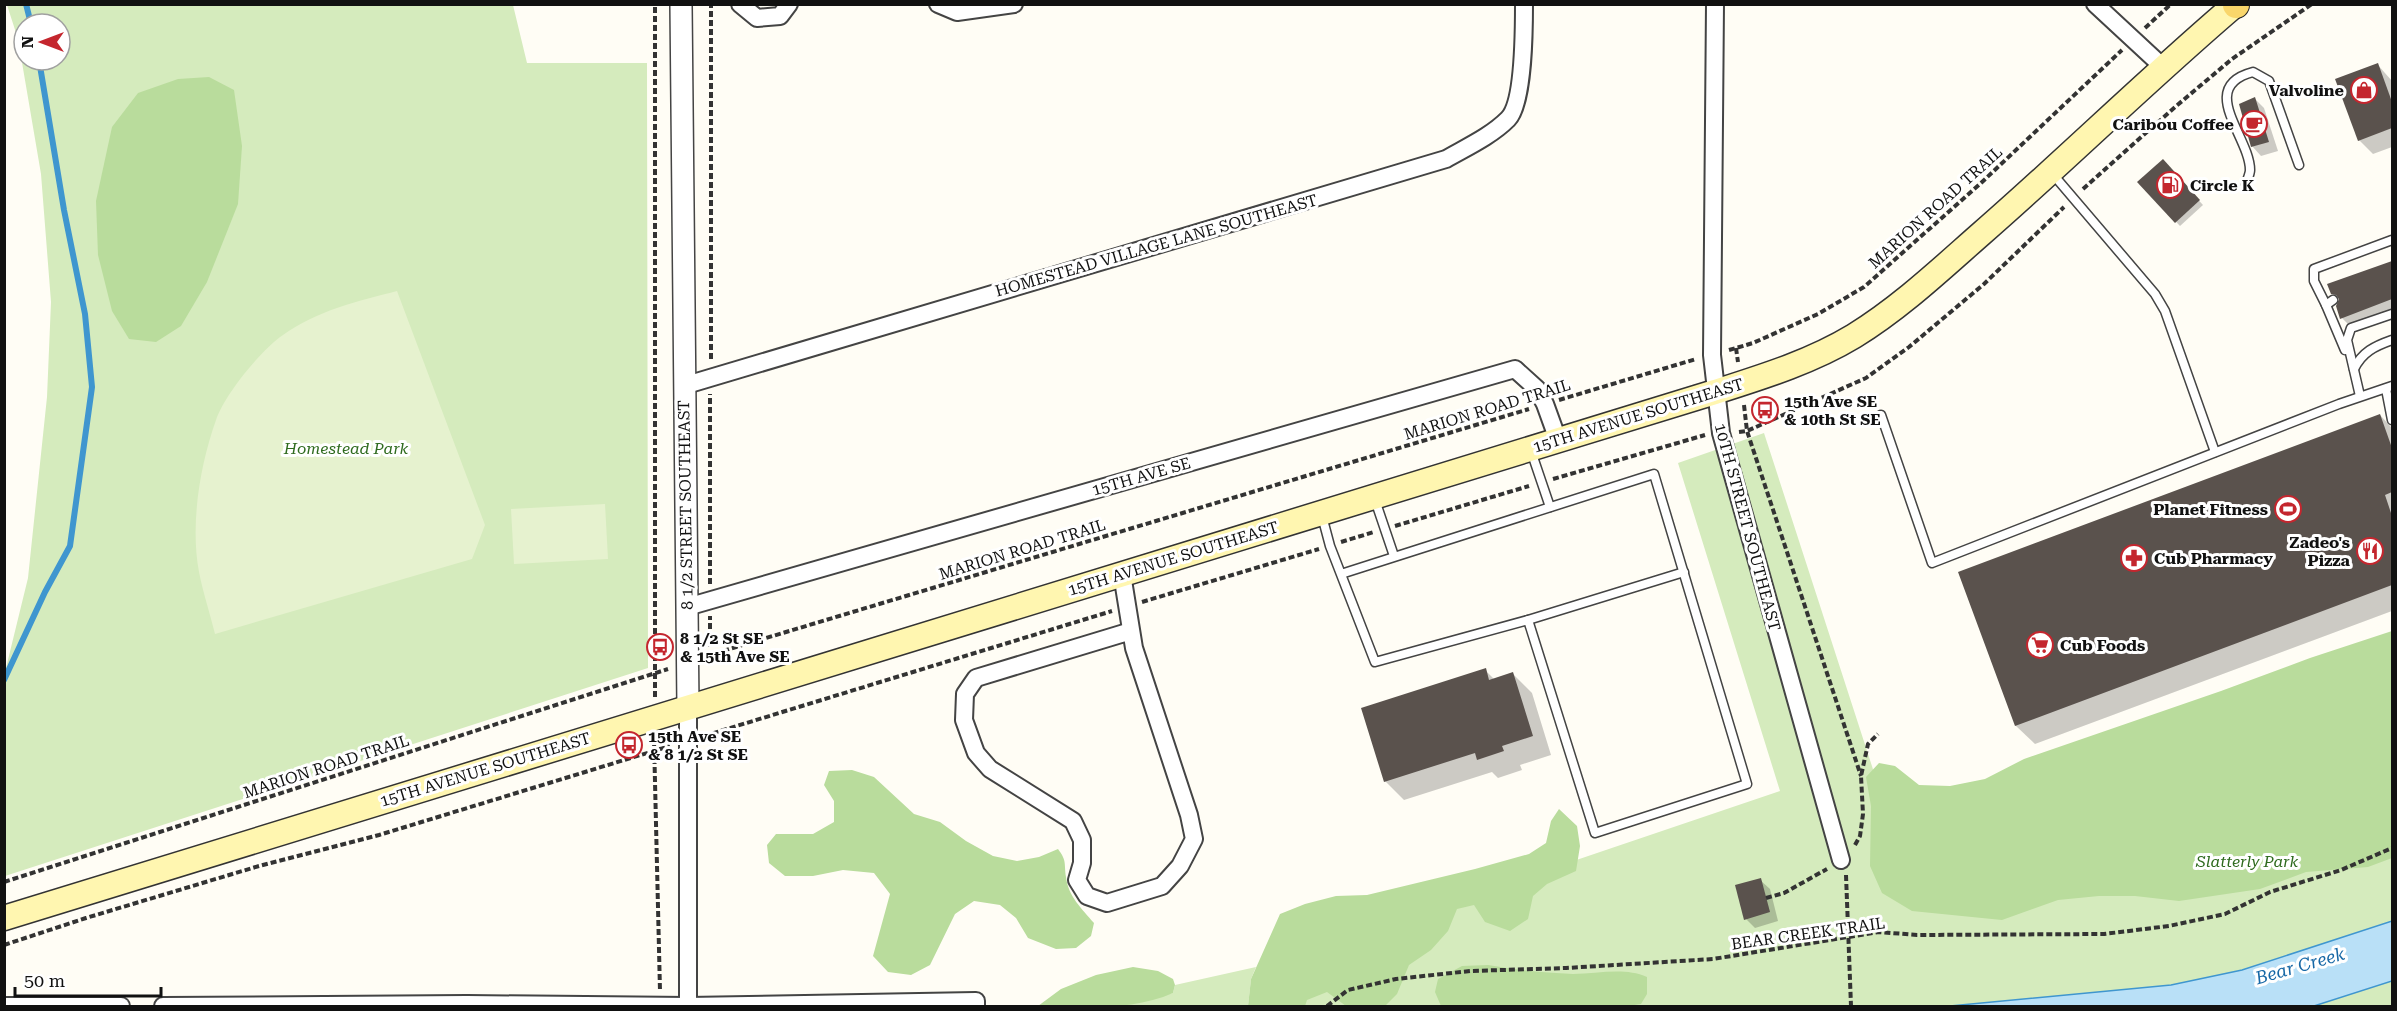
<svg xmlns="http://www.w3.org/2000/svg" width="2397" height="1011" font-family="'Roboto Serif',serif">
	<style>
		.green { fill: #d5ebbd; fill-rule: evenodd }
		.forest { fill: #b9dc9c }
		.pitch { fill: #e6f2cf }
		.water { fill: #b9e0f7; stroke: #3f96cf; stroke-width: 1.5 }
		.shadow { fill: #0003 }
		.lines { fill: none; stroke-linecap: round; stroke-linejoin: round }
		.stream { stroke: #3f96cf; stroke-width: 6 }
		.building { fill: #5a524d }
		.service-casing { stroke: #444; stroke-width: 11 }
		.minor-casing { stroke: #444; stroke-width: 20 }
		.tertiary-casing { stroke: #444; stroke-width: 24 }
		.secondary-casing { stroke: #333; stroke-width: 27 }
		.primary-casing { stroke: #222; stroke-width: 28 }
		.path { stroke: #333; stroke-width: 4; stroke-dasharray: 6 3; stroke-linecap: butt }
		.service { stroke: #fff; stroke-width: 8 }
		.minor { stroke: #fff; stroke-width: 16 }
		.tertiary { stroke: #fff; stroke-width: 21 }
		.secondary { stroke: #fff6b0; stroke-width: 24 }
		.primary { stroke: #f9d66b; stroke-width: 26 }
		.labels { text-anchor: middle; stroke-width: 6; stroke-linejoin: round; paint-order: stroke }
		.poi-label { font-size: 16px; font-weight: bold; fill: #111; stroke: #fff; text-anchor: start }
		.street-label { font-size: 16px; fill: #111; stroke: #fff }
		.park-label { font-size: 16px; font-style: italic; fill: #2f6b1f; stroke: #fff }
		.water-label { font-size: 18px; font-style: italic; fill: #1768a6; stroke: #fff }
	</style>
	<rect width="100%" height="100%" fill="#fffdf5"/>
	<!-- green -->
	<g class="green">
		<path d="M 7,5 L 513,5 L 527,63 L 647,63 L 648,668 L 5,876 L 5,672 L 28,578 L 47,397 L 51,302 L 41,174 L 18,39 ZM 24,24 L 60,24 L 60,60 L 24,60 Z"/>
		<polygon points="1764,433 1893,831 2392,656 2392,1006 1289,1006 1311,950 1780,791 1678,463"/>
		<polygon points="1256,967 1251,979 1248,1006 1115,1006 1173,993 1175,985"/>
	</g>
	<!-- forest -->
	<g class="forest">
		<polygon points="209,77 234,90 242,146 238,204 207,282 181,326 156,342 129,339 112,311 98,255 96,201 112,127 138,93 178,79"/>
		<polygon points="2392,631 2392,858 2368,867 2306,872 2260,889 2179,901 2135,896 2099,896 2058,900 2002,920 1912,911 1882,893 1870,866 1871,806 1866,777 1879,763 1895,766 1919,785 1950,786 1985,779 2024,759 2221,691 2310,658"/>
		<path d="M 852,770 L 874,777 L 914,814 L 940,822 L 966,841 L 993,856 L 1017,861 L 1039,857 L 1058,849 C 1067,861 1064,863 1066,877 C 1068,896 1082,909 1094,923 L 1091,936 L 1076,948 L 1056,949 L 1028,938 L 1016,918 L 1000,905 L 974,901 L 955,914 L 930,965 L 911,975 L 888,972 L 873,956 L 890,894 L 874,873 L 843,870 L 813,876 L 785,876 L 769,863 L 767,845 L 776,834 L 813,834 L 834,822 L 834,801 L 824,785 L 829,771 Z"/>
		<polygon points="1559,809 1577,826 1580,846 1576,871 1547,884 1533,896 1528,919 1510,931 1485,922 1474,905 1457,909 1448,931 1431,950 1409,965 1397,994 1385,1006 1346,1006 1327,992 1307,1000 1305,1006 1248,1006 1251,979 1280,914 1305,904 1336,896 1367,895 1475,869 1529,854 1546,843 1551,821"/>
		<path d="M 1488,965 C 1516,970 1543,973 1573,974 C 1598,974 1624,967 1647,977 L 1647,994 L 1641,1004 L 1628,1006 L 1441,1006 L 1435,992 L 1438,979 L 1462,966 Z"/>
		<path d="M 1133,967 L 1158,971 L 1173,979 L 1175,985 L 1173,993 C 1133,1011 1082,1007 1038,1006 L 1061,989 L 1096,975 Z"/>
	</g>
	<!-- pitch -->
	<g class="pitch">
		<path d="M 397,291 L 485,525 L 472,559 L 215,634 C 210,613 203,593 199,572 C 190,524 200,465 216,420 C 225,394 261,350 283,335 C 316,311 358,301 397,291 Z"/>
		<polygon points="605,504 608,559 514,564 511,509"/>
	</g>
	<!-- water -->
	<polygon class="water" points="2392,921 2392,981 2314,1006 1950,1006 2171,985 2242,970"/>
	<!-- shadow -->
	<g class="shadow">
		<polygon points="2377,64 2392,81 2392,147 2373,154 2359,140"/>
		<polygon points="2255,99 2264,108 2278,151 2261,156 2252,146"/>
		<polygon points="2163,161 2203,205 2180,226 2139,182"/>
		<polygon points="2392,262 2392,318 2356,332 2342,318 2340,301 2332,293 2329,285"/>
		<polygon points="2380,415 2392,428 2392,611 2035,744 2016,726 1959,573"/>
		<polygon points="1485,670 1495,680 1513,674 1532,693 1551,755 1520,765 1522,770 1498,778 1492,772 1404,800 1385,781"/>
		<polygon points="1760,880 1770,889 1778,921 1755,928 1746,919"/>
	</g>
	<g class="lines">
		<!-- stream -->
		<g class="stream">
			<polyline points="26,4 31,24"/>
			<polyline points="4,680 45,592 70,546 92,387 85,314 64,210 39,60"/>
		</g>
	</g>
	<!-- building -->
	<g class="building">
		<polygon points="2378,63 2392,102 2392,128 2358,141 2335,79"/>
		<polygon points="2255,97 2269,142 2251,147 2239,104"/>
		<polygon points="2163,159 2200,200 2175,223 2137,182"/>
		<polygon points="2392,261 2392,299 2340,319 2336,306 2339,299 2336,295 2331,294 2327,284"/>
		<polygon points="2380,414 2392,448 2392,492 2385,495 2392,516 2392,585 2015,726 1958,572"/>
		<polygon points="1486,668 1489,680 1513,672 1533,736 1502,746 1504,751 1477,760 1475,753 1384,782 1361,708"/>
		<polygon points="1761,878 1770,912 1744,920 1735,885"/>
	</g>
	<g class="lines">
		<defs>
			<g id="service">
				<polyline points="2051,172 2155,294 2165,311 2215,452"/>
				<path d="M 2246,184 C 2247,180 2250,174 2250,170 C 2250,137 2196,87 2253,72 L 2269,81 L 2299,165"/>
				<polyline points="2333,300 2326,305 2345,350"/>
				<polyline points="2326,305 2314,281 2314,269 2392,240"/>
				<path d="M 2354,369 C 2362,352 2375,346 2392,340"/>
				<polyline points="2386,389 2392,420"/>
				<polyline points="2360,396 2347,340 2351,328 2392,314"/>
				<polyline points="1881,415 1932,563 2339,404 2392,386"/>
				<polyline points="1531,451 1550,507"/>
				<polyline points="1374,497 1394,556"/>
				<polyline points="1322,516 1330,546 1375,662 1528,620 1595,833 1747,784 1654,474 1341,574"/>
				<polyline points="1528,620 1684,572"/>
			</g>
			<g id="minor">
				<polyline points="740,4 757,18 780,16 789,4"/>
				<polyline points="938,4 957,12 1014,4"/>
				<polyline points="1715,4 1712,355 1721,433 1841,860"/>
				<polyline points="2095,4 2163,67"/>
				<path d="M 683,386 L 1446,159 C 1467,147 1491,136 1508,119 C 1524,103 1524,27 1524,4"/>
				<polyline points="1122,574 1134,648 1189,815 1194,839 1180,866 1162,886 1107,903 1087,896 1077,880 1082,863 1082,840 1073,821 990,769 976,753 964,720 965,694 976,678 1131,631"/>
				<polyline points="687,607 1515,369 1537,389 1545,404 1558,440"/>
				<polyline points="4,1006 121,1006"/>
				<polyline points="163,1006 467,1004 688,1006 976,1001 976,1006"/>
				<polyline points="688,1006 688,708"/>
			</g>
			<polyline id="tertiary" points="681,4 688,708"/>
			<path id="secondary" d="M 4,918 L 1715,392 C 1762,377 1811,362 1854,336 C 1901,307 1941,269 1982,233 C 2068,158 2149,78 2236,4"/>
			<polyline id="primary" points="2236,5 2236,4"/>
		</defs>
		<!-- service casing -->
		<use href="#service" class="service-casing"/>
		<!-- minor casing -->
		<use href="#minor" class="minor-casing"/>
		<!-- tertiary casing -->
		<use href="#tertiary" class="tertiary-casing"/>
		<!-- secondary casing -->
		<use href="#secondary" class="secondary-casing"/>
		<!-- primary casing -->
		<use href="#primary" class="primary-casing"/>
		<!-- path -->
		<g class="path">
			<polyline points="2145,28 2171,4"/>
			<polyline points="2083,189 2175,107 2232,59 2312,4"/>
			<polyline points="1736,348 1738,362"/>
			<polyline points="1729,350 1753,343 1818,314 1864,287 1981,183 2122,50"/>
			<polyline points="711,359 711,4"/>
			<polyline points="1559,400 1696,359"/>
			<polyline points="1744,405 1747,431 1861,776"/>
			<polyline points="1739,432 1747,431 1866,378 1909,347 1984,284 2064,207"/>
			<polyline points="1553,479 1705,435"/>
			<polyline points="1395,526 1529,486"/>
			<polyline points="1341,542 1374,532"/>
			<polyline points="710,584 710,394"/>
			<polyline points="1142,602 1319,549"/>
			<polyline points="706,656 1529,409"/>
			<polyline points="710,656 710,616"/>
			<polyline points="655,697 655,4"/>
			<polyline points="704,736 1112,611"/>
			<polyline points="654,740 660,991"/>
			<polyline points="1855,845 1860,836 1863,814 1861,776 1868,744 1878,734"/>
			<polyline points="1846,875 1851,1006"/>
			<polyline points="4,882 668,669"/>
			<polyline points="1766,898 1784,893 1827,869"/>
			<polyline points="4,945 86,918 259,866 379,835 670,746"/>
			<polyline points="1327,1006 1348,990 1396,979 1470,971 1566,968 1713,959 1879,932 1917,935 2104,934 2169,926 2225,914 2270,892 2341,870 2392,848"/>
		</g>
		<!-- service -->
		<use href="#service" class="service"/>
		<!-- minor -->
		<use href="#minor" class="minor"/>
		<!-- tertiary -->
		<use href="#tertiary" class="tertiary"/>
		<!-- secondary -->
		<use href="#secondary" class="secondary"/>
		<!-- primary -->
		<use href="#primary" class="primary"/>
	</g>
	<!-- icons -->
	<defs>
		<symbol id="shop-ring" viewBox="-11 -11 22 22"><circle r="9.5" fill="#fff" stroke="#c4262e" stroke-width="1.5"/><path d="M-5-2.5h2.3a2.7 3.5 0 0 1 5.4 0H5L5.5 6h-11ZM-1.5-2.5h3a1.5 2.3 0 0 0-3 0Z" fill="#c4262e"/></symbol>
		<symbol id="cafe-ring" viewBox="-11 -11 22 22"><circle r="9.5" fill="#fff" stroke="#c4262e" stroke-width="1.5"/><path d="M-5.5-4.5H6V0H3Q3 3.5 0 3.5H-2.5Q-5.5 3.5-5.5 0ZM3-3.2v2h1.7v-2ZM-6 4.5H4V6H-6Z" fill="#c4262e"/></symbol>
		<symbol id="fuel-ring" viewBox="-11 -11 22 22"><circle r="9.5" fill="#fff" stroke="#c4262e" stroke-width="1.5"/><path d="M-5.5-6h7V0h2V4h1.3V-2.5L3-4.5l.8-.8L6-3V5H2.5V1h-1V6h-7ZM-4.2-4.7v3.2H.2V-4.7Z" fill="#c4262e"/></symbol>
		<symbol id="bus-ring" viewBox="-11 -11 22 22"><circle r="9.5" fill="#fff" stroke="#c4262e" stroke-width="1.5"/><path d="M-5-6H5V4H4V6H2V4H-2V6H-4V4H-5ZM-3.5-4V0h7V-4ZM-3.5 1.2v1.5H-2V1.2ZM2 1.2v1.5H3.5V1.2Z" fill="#c4262e"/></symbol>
		<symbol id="stadium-ring" viewBox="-11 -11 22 22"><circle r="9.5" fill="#fff" stroke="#c4262e" stroke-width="1.5"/><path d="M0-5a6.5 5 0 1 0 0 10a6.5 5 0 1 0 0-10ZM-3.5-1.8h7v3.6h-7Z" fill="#c4262e"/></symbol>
		<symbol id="restaurant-ring" viewBox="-11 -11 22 22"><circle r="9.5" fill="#fff" stroke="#c4262e" stroke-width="1.5"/><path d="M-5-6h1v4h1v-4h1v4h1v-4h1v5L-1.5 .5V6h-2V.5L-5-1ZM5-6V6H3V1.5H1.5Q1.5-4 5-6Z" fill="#c4262e"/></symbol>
		<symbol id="pharmacy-ring" viewBox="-11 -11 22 22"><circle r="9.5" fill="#fff" stroke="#c4262e" stroke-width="1.5"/><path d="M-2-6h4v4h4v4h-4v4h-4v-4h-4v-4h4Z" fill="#c4262e"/></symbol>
		<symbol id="supermarket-ring" viewBox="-11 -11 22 22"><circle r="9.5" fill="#fff" stroke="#c4262e" stroke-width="1.5"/><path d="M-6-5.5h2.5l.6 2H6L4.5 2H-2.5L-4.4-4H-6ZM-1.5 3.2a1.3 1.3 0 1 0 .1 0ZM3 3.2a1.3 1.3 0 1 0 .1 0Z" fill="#c4262e"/></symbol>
	</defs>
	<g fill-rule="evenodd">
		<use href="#shop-ring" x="2349" y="75" width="30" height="30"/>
		<use href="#cafe-ring" x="2239" y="109" width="30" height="30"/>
		<use href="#fuel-ring" x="2155" y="170" width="30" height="30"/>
		<use href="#bus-ring" x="1750" y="395" width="30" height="30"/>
		<use href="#stadium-ring" x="2273" y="494" width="30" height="30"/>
		<use href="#restaurant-ring" x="2355" y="536" width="30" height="30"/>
		<use href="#pharmacy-ring" x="2119" y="543" width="30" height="30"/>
		<use href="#supermarket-ring" x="2025" y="630" width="30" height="30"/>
		<use href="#bus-ring" x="645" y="632" width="30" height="30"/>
		<use href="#bus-ring" x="614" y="730" width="30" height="30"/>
	</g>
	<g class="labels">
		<!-- poi labels -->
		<g class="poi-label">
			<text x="2344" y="96" text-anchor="end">Valvoline</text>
			<text x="2234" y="130" text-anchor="end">Caribou Coffee</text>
			<text x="2190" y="191">Circle K</text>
			<text x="1784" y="407">15th Ave SE<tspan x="1784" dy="18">&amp; 10th St SE</tspan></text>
			<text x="2268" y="515" text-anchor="end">Planet Fitness</text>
			<text x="2350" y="548" text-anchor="end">Zadeo's<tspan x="2350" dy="18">Pizza</tspan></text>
			<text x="2154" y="564">Cub Pharmacy</text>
			<text x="680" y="644">8 1/2 St SE<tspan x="680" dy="18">&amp; 15th Ave SE</tspan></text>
			<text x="2060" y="651">Cub Foods</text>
			<text x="648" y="742">15th Ave SE<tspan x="648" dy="18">&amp; 8 1/2 St SE</tspan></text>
		</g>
		<!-- street labels -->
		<g class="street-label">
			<text transform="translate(1935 207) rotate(-42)" y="6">MARION ROAD TRAIL</text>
			<text transform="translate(1156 245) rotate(-16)" y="6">HOMESTEAD VILLAGE LANE SOUTHEAST</text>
			<text transform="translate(1487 409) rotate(-17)" y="6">MARION ROAD TRAIL</text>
			<text transform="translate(1638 415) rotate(-17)" y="6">15TH AVENUE SOUTHEAST</text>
			<text transform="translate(1141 476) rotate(-16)" y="6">15TH AVE SE</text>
			<text transform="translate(685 505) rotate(-91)" y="6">8 1/2 STREET SOUTHEAST</text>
			<text transform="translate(1748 527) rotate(75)" y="6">10TH STREET SOUTHEAST</text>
			<text transform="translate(1022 549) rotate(-17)" y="6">MARION ROAD TRAIL</text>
			<text transform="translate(1173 558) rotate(-17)" y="6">15TH AVENUE SOUTHEAST</text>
			<text transform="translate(326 766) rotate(-18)" y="6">MARION ROAD TRAIL</text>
			<text transform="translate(485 769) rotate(-17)" y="6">15TH AVENUE SOUTHEAST</text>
			<text transform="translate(1808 933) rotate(-8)" y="6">BEAR CREEK TRAIL</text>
		</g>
		<!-- park labels -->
		<g class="park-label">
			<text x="346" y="454">Homestead Park</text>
			<text x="2247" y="867">Slatterly Park</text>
		</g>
		<!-- water labels -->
		<g class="water-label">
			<text transform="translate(2300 966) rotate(-16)" y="6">Bear Creek</text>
		</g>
	</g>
	<!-- border -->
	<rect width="2397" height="1011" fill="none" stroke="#111111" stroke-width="12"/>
	<!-- north arrow -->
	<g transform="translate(42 42) rotate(270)"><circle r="28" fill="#ffffff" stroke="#a0a0a0" stroke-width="1.5"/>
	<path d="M0-4.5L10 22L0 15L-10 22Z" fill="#c4262e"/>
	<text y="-9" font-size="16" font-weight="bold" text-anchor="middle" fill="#111111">N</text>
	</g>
	<!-- scale -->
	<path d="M15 987v9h146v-9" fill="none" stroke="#111111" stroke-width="3"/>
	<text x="24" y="987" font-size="18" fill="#111111" stroke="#ffffff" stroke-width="4.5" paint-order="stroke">50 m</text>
</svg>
